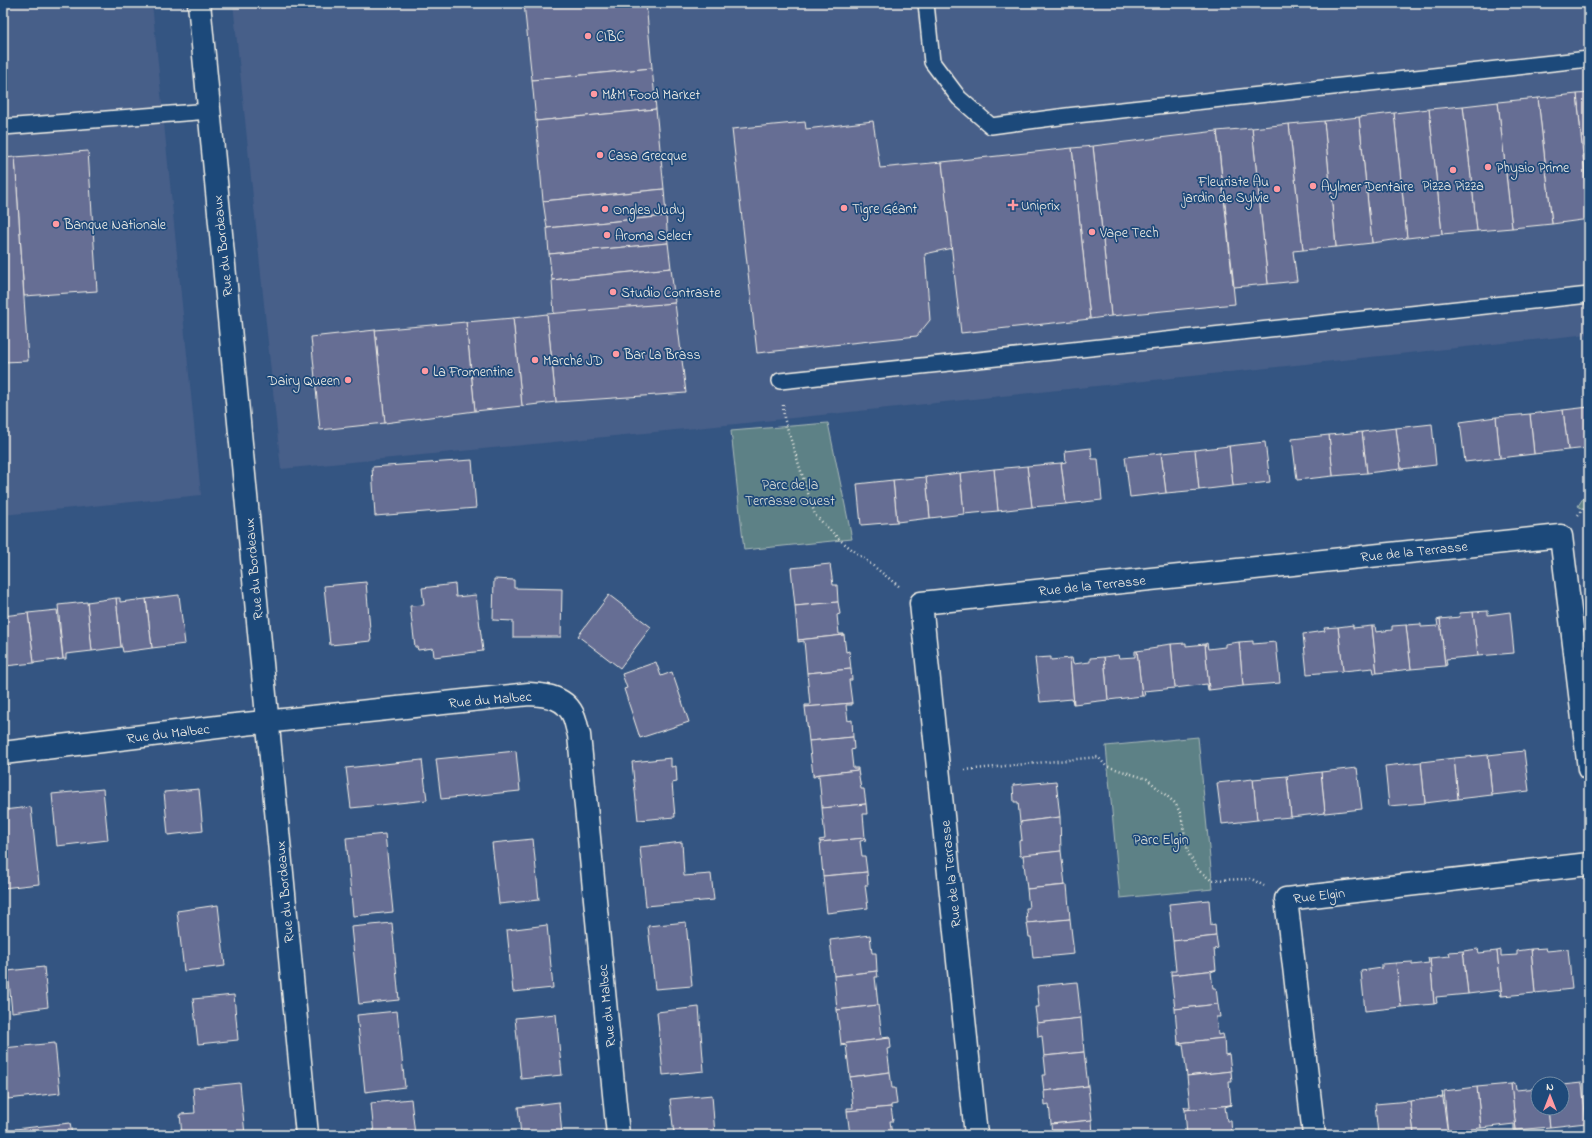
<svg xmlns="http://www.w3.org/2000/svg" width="1592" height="1138" font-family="'Indie Flower',sans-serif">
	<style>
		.built { fill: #475f89 }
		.green { fill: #5d8186; stroke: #a8b9b7 }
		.building { fill: #666e94; stroke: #f4f1e8 }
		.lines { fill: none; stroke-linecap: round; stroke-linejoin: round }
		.lane-casing { stroke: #f4f1e8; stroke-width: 18 }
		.street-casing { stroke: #f4f1e8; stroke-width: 25 }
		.path { stroke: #f4f1e8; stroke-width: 2.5; stroke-dasharray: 1 3; stroke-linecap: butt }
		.lane { stroke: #1f4a7a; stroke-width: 15 }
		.street { stroke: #1f4a7a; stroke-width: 22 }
		.poi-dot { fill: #ff9aa2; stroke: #1f4a7a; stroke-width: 1.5 }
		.labels { text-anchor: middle; stroke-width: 3.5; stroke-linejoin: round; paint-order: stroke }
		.poi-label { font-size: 14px; fill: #f4f1e8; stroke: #1f4a7a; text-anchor: start }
		.street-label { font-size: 14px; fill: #f4f1e8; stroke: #1f4a7a }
		.park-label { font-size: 14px; fill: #dde0d9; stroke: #1f4a7a }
	</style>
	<rect width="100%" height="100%" fill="#345582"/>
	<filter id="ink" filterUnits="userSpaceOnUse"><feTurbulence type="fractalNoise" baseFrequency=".025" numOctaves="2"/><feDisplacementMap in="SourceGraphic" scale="8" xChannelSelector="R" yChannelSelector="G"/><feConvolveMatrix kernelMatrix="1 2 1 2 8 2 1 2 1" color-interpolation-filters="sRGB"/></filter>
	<g filter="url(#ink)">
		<!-- built -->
		<g class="built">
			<polygon points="3,3 152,3 201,495 3,515"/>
			<polygon points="233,3 1589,3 1589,334 736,424 281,469"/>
		</g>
		<!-- green -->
		<g class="green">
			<polygon points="828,423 852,539 744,550 731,431"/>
			<polygon points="1589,489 1589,513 1578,506"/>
			<polygon points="1198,737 1213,889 1120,898 1106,746"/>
		</g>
		<!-- building -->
		<g class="building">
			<polygon points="524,3 646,3 652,68 532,80"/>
			<polygon points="652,68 656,109 536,121 532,80"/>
			<polygon points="1589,93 1589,213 1577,94"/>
			<polygon points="1577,94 1589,219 1552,224 1538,98"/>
			<polygon points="1538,98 1552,224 1512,228 1498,102"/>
			<polygon points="1498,102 1512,228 1477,231 1463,106"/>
			<polygon points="1463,106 1477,231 1442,234 1429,109"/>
			<polygon points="656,109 664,189 543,201 536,121"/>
			<polygon points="1429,109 1442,234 1407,238 1394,113"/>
			<polygon points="1394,113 1407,238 1372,243 1359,117"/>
			<polygon points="1359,117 1372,243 1336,247 1324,121"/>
			<polygon points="873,121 880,168 942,162 952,248 925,254 930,320 917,336 757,353 732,129 805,122 806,129"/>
			<polygon points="1324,121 1336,247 1303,250 1289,124"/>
			<polygon points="1289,124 1303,250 1293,251 1297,281 1268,284 1252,128"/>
			<polygon points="1252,128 1268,284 1234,287 1217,131"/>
			<polygon points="1217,131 1235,304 1111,316 1093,146"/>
			<polygon points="1093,146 1111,316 1090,319 1072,148"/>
			<polygon points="1072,148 1090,319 961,333 942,162"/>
			<polygon points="88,151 97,291 24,296 15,157"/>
			<polygon points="15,157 28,361 3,362 3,158"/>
			<polygon points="664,189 666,216 547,228 543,201"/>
			<polygon points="666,216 668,243 549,254 547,228"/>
			<polygon points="668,243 671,268 552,280 549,254"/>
			<polygon points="671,268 675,303 554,315 552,280"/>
			<polygon points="675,303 686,393 556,402 547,314"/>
			<polygon points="547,314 556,402 522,406 513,318"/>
			<polygon points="513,318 522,406 475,411 466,322"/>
			<polygon points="466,322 475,411 385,423 375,330"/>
			<polygon points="375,330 385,423 320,430 311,337"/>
			<polygon points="1589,407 1589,448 1568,450 1563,410"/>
			<polygon points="1563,410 1568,450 1534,454 1530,414"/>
			<polygon points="1530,414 1534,454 1500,458 1496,417"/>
			<polygon points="1496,417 1500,458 1465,462 1460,422"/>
			<polygon points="1432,424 1436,465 1401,469 1396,428"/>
			<polygon points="1396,428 1401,469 1367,473 1362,432"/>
			<polygon points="1362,432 1367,473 1333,476 1329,435"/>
			<polygon points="1329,435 1333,476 1297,480 1292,439"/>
			<polygon points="1265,442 1270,482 1233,486 1229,446"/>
			<polygon points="1229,446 1233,486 1199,490 1195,450"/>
			<polygon points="1091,448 1092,459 1098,459 1102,500 1066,504 1061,463 1066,462 1065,451"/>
			<polygon points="1195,450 1199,490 1166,493 1161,453"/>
			<polygon points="1161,453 1166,493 1130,497 1125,457"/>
			<polygon points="472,460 476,508 375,516 372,467"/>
			<polygon points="1061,463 1066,504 1032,507 1027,466"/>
			<polygon points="1027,466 1032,507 998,511 994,469"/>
			<polygon points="994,469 998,511 964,514 960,473"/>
			<polygon points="960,473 964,514 930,518 926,477"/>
			<polygon points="926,477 930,518 897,522 893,480"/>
			<polygon points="893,480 897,522 861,525 857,484"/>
			<polygon points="830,564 833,585 837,585 838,602 795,606 791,568"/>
			<polygon points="494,579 514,580 514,588 562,589 561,637 513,637 513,621 493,620"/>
			<polygon points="366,582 371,641 330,645 324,586"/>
			<polygon points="455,584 456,597 476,595 483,651 434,657 433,648 418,650 417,647 415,647 410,606 424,605 422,588"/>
			<polygon points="179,595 185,644 152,648 146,599"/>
			<polygon points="609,595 651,627 620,668 578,636"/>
			<polygon points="116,598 120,598 120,602 146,599 152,648 123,652 122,647 121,647"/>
			<polygon points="116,598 121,647 92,651 87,602"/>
			<polygon points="87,602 92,651 66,654 66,659 63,659 58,605"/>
			<polygon points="838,602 840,614 837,615 839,634 844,634 844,635 798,640 795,606"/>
			<polygon points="57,610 63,659 34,663 28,613"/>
			<polygon points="1488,611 1488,615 1510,612 1514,653 1478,656 1473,612"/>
			<polygon points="1473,612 1478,656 1446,659 1447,665 1445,666 1440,619 1460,617 1459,613"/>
			<polygon points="28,613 34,663 5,666 3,655 3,616"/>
			<polygon points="1440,619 1445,666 1411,669 1406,625 1421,624 1421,627 1438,626 1437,620"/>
			<polygon points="1353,625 1353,628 1372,626 1377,673 1374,673 1373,668 1343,671 1338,627"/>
			<polygon points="1406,625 1411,669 1377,673 1372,626 1375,626 1376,632 1392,630 1392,626"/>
			<polygon points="1338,627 1343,671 1307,674 1303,634 1325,631 1324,628"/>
			<polygon points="844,635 846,652 849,651 851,669 807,673 804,641 798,642 798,640"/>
			<polygon points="1253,641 1253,644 1276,642 1280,683 1243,686 1239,642"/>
			<polygon points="1239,642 1243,686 1209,690 1205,644 1207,643 1208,649 1225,647 1225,644"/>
			<polygon points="1186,643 1186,646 1205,644 1209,690 1208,690 1207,684 1175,688 1171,644"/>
			<polygon points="1171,644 1175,688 1144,691 1145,696 1142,696 1137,651 1157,648 1157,646"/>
			<polygon points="1135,651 1137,651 1142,696 1108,700 1104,657 1118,655 1119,658 1135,657"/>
			<polygon points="1051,657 1051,660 1070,658 1074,704 1073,704 1072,699 1040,702 1035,658"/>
			<polygon points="1104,657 1108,700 1074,704 1070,658 1072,658 1073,664 1090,662 1090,658"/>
			<polygon points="656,662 661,676 672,672 689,722 640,738 624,689 627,688 622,674"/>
			<polygon points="851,669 852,680 849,680 852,703 805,707 805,705 810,705 807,673"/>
			<polygon points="852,703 852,705 846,705 848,721 852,720 853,737 809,741 805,707"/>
			<polygon points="853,737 854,749 851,750 853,768 858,768 858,770 813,775 809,741"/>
			<polygon points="516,751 520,791 441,799 436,759"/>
			<polygon points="1524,751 1529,791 1492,795 1488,755"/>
			<polygon points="1488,755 1492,795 1458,799 1454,758"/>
			<polygon points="671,758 671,767 676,766 677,782 672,783 675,817 638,820 632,762"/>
			<polygon points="1454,758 1458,799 1425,803 1421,762"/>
			<polygon points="422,760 427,800 351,808 346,768"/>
			<polygon points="1421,762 1425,803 1389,806 1385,766"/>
			<polygon points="1357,768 1362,809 1325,813 1321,772"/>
			<polygon points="858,770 861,789 864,789 866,804 822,808 819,776 813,777 813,775"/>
			<polygon points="1321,772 1325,813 1291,817 1287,776"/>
			<polygon points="1287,776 1291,817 1257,820 1253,779"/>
			<polygon points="1253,779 1257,820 1222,824 1217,783"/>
			<polygon points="1056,781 1060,817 1020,822 1018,802 1014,802 1013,785"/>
			<polygon points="103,789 108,840 57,846 52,794"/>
			<polygon points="199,789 203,831 168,835 164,792"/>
			<polygon points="866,804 867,814 863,814 865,838 820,842 819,840 825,839 822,808"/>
			<polygon points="31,807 39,884 3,888 3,810"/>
			<polygon points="1060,817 1061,851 1020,856 1019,841 1022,840 1020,822"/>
			<polygon points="385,834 393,912 353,916 346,838"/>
			<polygon points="865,838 866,840 860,841 862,856 865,856 867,872 823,876 820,842"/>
			<polygon points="533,839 539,900 499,904 492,843"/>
			<polygon points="682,842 684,876 711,874 714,900 646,906 640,847"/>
			<polygon points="1061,851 1065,885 1027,889 1023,855"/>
			<polygon points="867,872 868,885 865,885 868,908 827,913 823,876"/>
			<polygon points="1067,885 1070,919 1027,923 1026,908 1029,908 1027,889"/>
			<polygon points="1209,900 1211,925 1215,924 1216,936 1173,941 1169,904"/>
			<polygon points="218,905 225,966 184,971 177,911"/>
			<polygon points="1070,919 1074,954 1033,958 1031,937 1029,937 1027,923"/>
			<polygon points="686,922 692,986 655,989 648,926"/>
			<polygon points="392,923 399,1000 359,1004 351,927"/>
			<polygon points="547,925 553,988 513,992 507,930"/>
			<polygon points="870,935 872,953 876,953 877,971 834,976 830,940"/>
			<polygon points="1216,936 1218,948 1214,949 1216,970 1171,975 1171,971 1176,971 1173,941"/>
			<polygon points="1546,948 1547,951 1568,949 1572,989 1535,993 1531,949"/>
			<polygon points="1478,949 1479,953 1497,951 1502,996 1501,996 1500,990 1468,994 1463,951"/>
			<polygon points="1531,949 1535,993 1502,996 1497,951 1501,950 1501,956 1517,955 1517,951"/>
			<polygon points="1463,951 1468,994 1436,997 1437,1003 1434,1004 1430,958 1450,956 1449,952"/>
			<polygon points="1428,958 1430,958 1434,1004 1401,1007 1396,963 1412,962 1412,965 1429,963"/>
			<polygon points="1396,963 1401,1007 1365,1011 1361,971 1382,968 1382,964"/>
			<polygon points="44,967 48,1007 12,1012 8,971"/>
			<polygon points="1216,970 1211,972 1213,988 1216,988 1218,1004 1175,1009 1171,975"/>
			<polygon points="877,971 878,977 875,977 878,1005 837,1010 834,976"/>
			<polygon points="1077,982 1081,1018 1037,1023 1035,1007 1039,1007 1037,986"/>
			<polygon points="234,995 238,1040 198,1044 193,999"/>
			<polygon points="1218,1004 1220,1017 1216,1017 1218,1035 1223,1034 1224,1038 1178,1043 1175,1009"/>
			<polygon points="878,1005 882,1037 890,1036 890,1038 841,1044 837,1010"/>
			<polygon points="699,1007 704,1071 663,1075 657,1012"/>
			<polygon points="397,1011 405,1087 365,1092 357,1015"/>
			<polygon points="556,1014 562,1075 521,1079 515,1018"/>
			<polygon points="1081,1018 1084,1052 1044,1056 1042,1036 1038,1037 1037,1023"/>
			<polygon points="890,1038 891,1048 887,1049 890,1072 850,1077 846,1045 841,1046 841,1044"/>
			<polygon points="1224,1038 1225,1055 1229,1054 1231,1071 1187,1076 1183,1044 1178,1045 1178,1043"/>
			<polygon points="55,1043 60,1093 8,1099 3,1048"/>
			<polygon points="1084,1052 1088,1086 1044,1091 1042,1075 1046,1075 1044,1056"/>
			<polygon points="1231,1071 1232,1082 1229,1082 1231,1105 1185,1110 1184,1107 1190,1107 1187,1076"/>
			<polygon points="890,1072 892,1088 895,1088 897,1104 891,1105 891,1107 847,1111 847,1108 853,1108 850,1077"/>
			<polygon points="240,1083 245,1135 182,1135 180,1114 195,1113 193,1088"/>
			<polygon points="1515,1083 1516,1090 1538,1088 1538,1108 1548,1108 1550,1127 1516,1130 1511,1084"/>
			<polygon points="1582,1083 1586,1123 1550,1127 1548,1108 1562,1108 1562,1085"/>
			<polygon points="1511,1084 1516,1130 1514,1130 1514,1124 1481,1128 1477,1087"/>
			<polygon points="1088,1086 1092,1120 1051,1124 1049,1104 1045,1105 1044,1091"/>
			<polygon points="1477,1087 1481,1128 1451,1131 1451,1135 1448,1135 1444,1091"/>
			<polygon points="1442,1091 1448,1135 1414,1135 1410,1101 1443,1097"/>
			<polygon points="712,1095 715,1135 674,1135 670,1099"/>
			<polygon points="411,1099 415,1135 374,1135 371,1103"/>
			<polygon points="1410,1101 1414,1135 1378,1135 1375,1104"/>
			<polygon points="559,1102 562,1135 521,1135 518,1107"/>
			<polygon points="1231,1105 1225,1107 1227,1121 1231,1121 1232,1135 1187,1135 1185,1110"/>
			<polygon points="891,1107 893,1121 890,1121 892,1135 850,1135 847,1111"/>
			<polygon points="1092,1120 1093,1135 1052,1135 1051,1124"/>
			<polygon points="70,1123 72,1135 15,1135 15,1129"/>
		</g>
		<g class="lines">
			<defs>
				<g id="lane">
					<polyline points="926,3 932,62 959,98 991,126 1067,116 1589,59"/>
					<polyline points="3,127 210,111"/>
					<polyline points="780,381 1589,295"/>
				</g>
				<g id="street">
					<polyline points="199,3 307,1135"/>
					<path d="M 3,753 L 226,726 L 529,694 C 547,695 566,697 574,717 C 576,722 577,729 579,735 L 618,1135"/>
					<polyline points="976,1135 921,603 1561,536 1589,769"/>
					<polyline points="1314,1135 1286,899 1589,864"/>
				</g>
			</defs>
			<!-- lane casing -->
			<use href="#lane" class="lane-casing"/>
			<!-- street casing -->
			<use href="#street" class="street-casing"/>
			<!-- path -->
			<g class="path">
				<polyline points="783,405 784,418 815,515 840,540 900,587"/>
				<polyline points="1578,515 1589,502"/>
				<polyline points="965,770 1098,757 1106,766 1147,779 1175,803 1181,814 1188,853 1198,870 1211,880 1252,879 1264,886"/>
			</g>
			<!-- lane -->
			<use href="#lane" class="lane"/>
			<!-- street -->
			<use href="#street" class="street"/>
		</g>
	</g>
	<!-- markers -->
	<g class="poi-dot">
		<circle cx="588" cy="36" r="4"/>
		<circle cx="594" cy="94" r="4"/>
		<circle cx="600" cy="155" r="4"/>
		<circle cx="1488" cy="167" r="4"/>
		<circle cx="1453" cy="170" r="4"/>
		<circle cx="1313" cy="186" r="4"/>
		<circle cx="1277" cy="189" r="4"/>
		<path d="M1011 199h4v4h4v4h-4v4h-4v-4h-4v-4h4z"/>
		<circle cx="844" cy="208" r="4"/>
		<circle cx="605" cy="209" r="4"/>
		<circle cx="56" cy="224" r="4"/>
		<circle cx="1092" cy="232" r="4"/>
		<circle cx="607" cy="235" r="4"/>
		<circle cx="613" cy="292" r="4"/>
		<circle cx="616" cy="354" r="4"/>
		<circle cx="535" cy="360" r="4"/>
		<circle cx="425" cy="371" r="4"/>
		<circle cx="348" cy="380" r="4"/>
	</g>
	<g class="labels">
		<!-- poi labels -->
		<g class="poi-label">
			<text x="596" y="41">CIBC</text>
			<text x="602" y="99">M&amp;M Food Market</text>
			<text x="608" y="160">Casa Grecque</text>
			<text x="1496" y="172">Physio Prime</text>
			<text x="1269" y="186" text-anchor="end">Fleuriste Au<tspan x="1269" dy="16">jardin de Sylvie</tspan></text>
			<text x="1453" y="190" text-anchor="middle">Pizza Pizza</text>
			<text x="1321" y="191">Aylmer Dentaire</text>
			<text x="1021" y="210">Uniprix</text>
			<text x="852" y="213">Tigre Géant</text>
			<text x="613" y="214">Ongles Judy</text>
			<text x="64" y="229">Banque Nationale</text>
			<text x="1100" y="237">Vape Tech</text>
			<text x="615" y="240">Aroma Select</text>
			<text x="621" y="297">Studio Contraste</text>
			<text x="624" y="359">Bar La Brass</text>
			<text x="543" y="365">Marché JD</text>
			<text x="433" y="376">La Fromentine</text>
			<text x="340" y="385" text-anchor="end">Dairy Queen</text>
		</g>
		<!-- street labels -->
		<g class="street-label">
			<text transform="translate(222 246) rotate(-96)" y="5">Rue du Bordeaux</text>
			<text transform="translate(1414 551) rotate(-6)" y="5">Rue de la Terrasse</text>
			<text transform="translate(253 569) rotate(-95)" y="5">Rue du Bordeaux</text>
			<text transform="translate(1092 585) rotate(-6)" y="5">Rue de la Terrasse</text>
			<text transform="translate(490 699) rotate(-5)" y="5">Rue du Malbec</text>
			<text transform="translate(168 733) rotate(-7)" y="5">Rue du Malbec</text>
			<text transform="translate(950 874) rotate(-96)" y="5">Rue de la Terrasse</text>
			<text transform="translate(284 892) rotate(-95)" y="5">Rue du Bordeaux</text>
			<text transform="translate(1319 895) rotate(-7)" y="5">Rue Elgin</text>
			<text transform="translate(606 1006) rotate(-96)" y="5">Rue du Malbec</text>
		</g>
		<!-- park labels -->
		<g class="park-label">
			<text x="790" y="489">Parc de la<tspan x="790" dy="16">Terrasse Ouest</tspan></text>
			<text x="1161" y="844">Parc Elgin</text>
		</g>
	</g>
	<!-- margin -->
	<rect width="1592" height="1138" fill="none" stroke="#1f4a7a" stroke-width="16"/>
	<rect x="8" y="8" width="1576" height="1122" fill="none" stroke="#f4f1e8" stroke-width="1.5" filter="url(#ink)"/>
	<!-- north arrow -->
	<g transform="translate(1550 1096)"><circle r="19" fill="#1f4a7a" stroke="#748da6"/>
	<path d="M0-3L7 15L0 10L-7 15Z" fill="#ff9aa2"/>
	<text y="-6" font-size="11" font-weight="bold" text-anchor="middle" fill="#f4f1e8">N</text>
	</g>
</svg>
